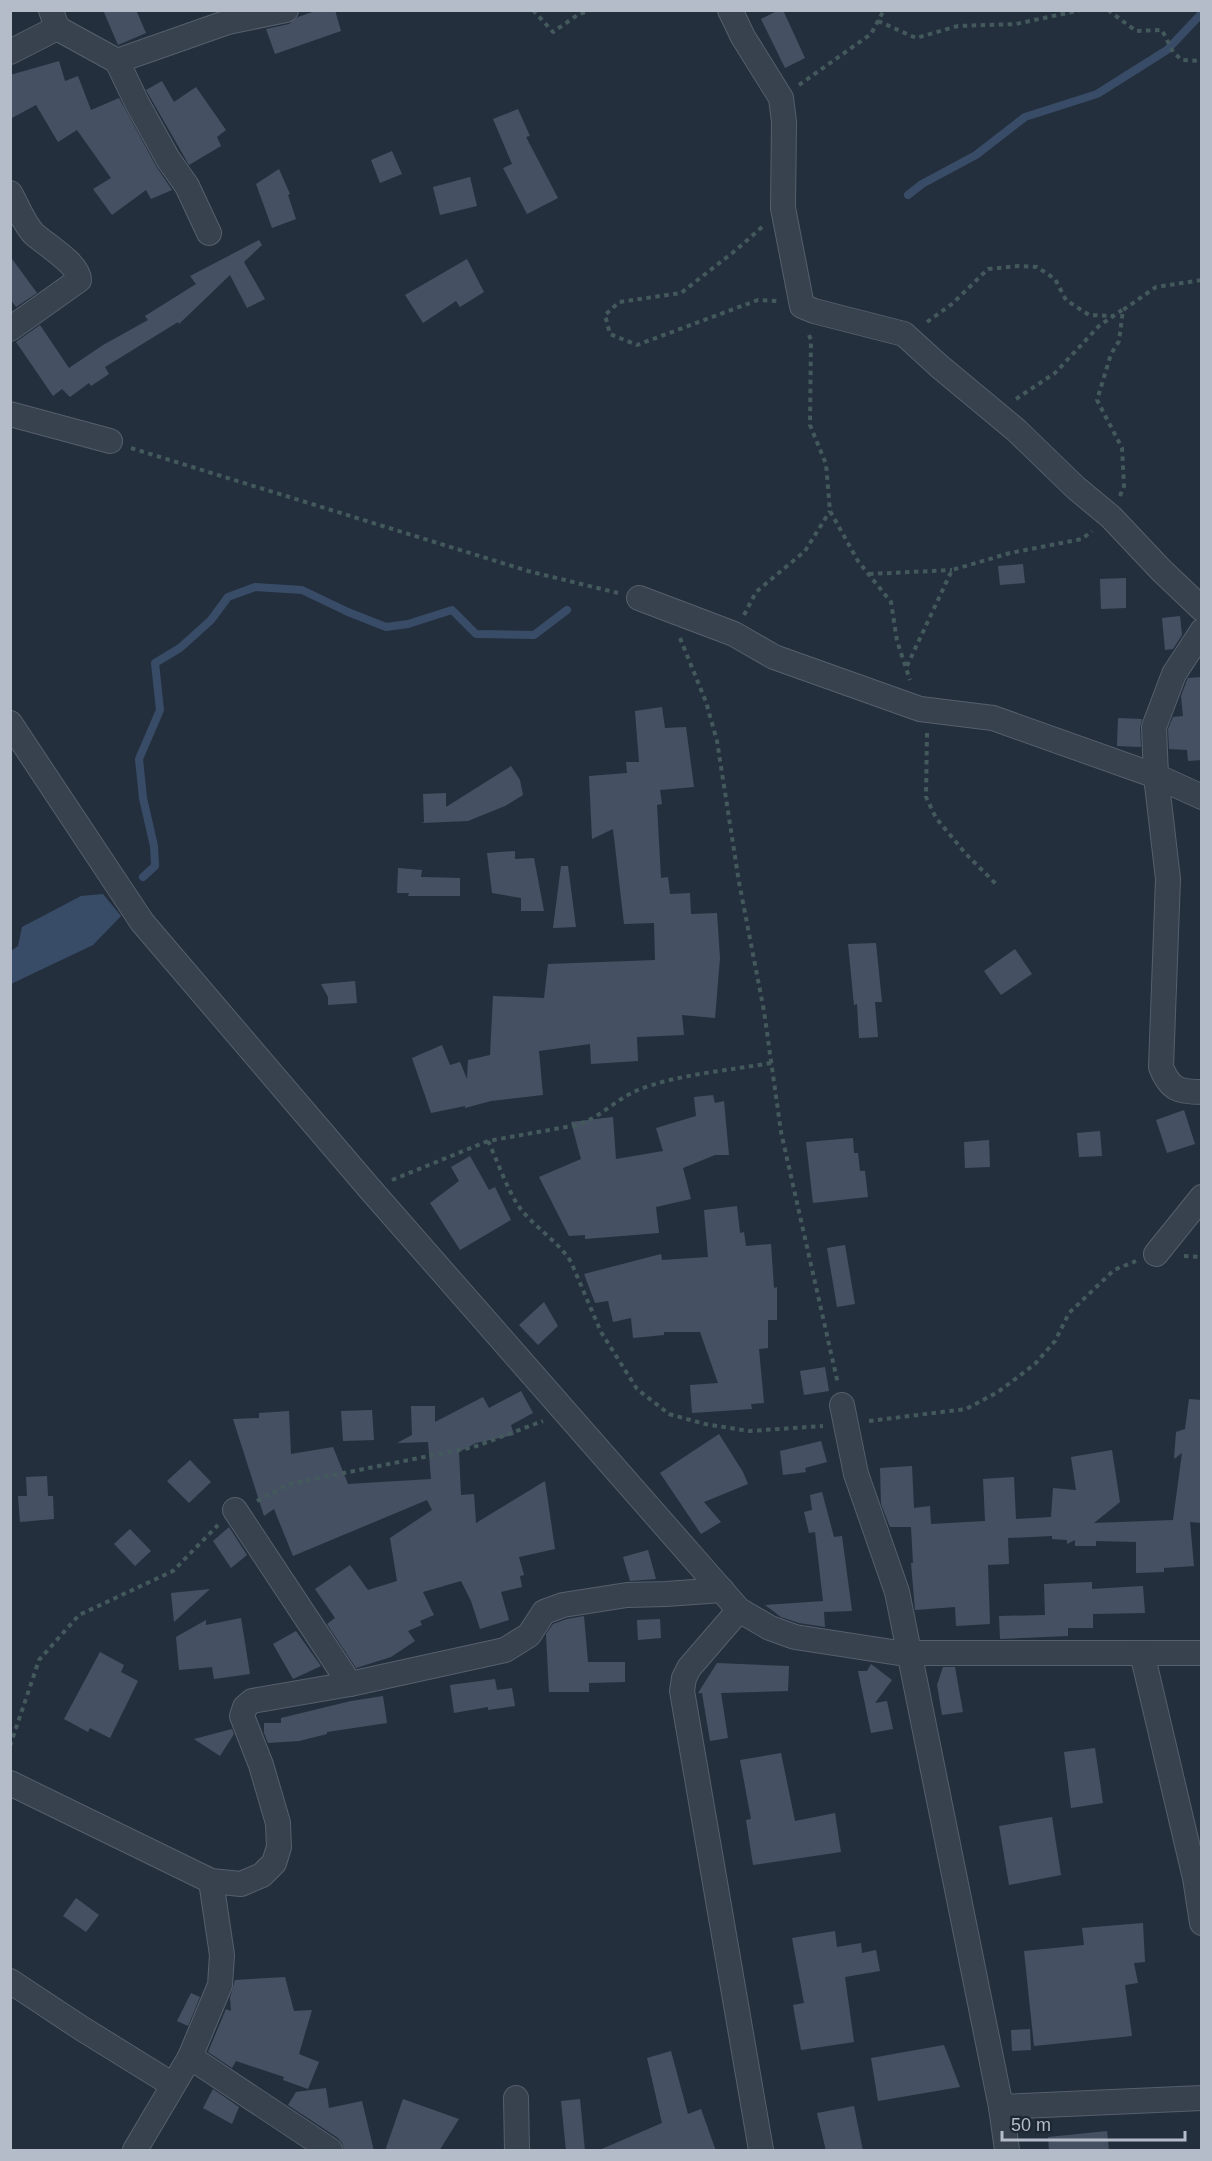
<svg xmlns="http://www.w3.org/2000/svg" width="1212" height="2161" font-family="Helvetica,sans-serif">
	<style>
		.water { fill: #394c67 }
		.lines { fill: none; stroke-linecap: round; stroke-linejoin: round }
		.stream { stroke: #394c67; stroke-width: 8 }
		.building { fill: #455162 }
		.street-casing { stroke: #565f6c; stroke-width: 26 }
		.path { stroke: #44595c; stroke-width: 4; stroke-dasharray: 4.5 4.5; stroke-linecap: butt }
		.street { stroke: #38414e; stroke-width: 24 }
	</style>
	<rect width="100%" height="100%" fill="#242f3e"/>
	<!-- water -->
	<polygon class="water" points="103,894 121,916 93,945 11,984 11,951 18,946 22,927 81,896"/>
	<g class="lines">
		<!-- stream -->
		<g class="stream">
			<polyline points="908,195 922,184 976,155 1025,117 1097,94 1167,50 1202,13"/>
			<polyline points="143,877 155,866 154,846 143,798 139,759 160,710 155,663 180,648 211,620 228,597 255,587 302,590 348,612 386,627 408,624 452,610 476,634 534,635 567,610"/>
		</g>
	</g>
	<!-- building -->
	<g class="building">
		<polygon points="103,10 136,10 146,33 118,45"/>
		<polygon points="318,10 335,10 341,31 275,54 266,29 289,24 298,17"/>
		<polygon points="779,10 783,10 805,58 785,68 761,19"/>
		<polygon points="59,61 65,81 78,76 91,110 119,98 156,166 172,190 151,199 146,190 112,215 93,189 111,178 77,130 58,142 36,105 10,119 10,75"/>
		<polygon points="162,81 174,102 196,87 226,130 217,137 221,146 189,165 146,90"/>
		<polygon points="518,109 530,136 526,137 558,198 527,214 503,168 512,164 493,119"/>
		<polygon points="392,151 402,174 380,183 371,160"/>
		<polygon points="279,169 290,194 288,195 296,219 272,228 256,184"/>
		<polygon points="470,177 477,206 440,215 433,187"/>
		<polygon points="259,240 262,245 244,262 265,299 247,308 230,275 179,324 178,322 105,367 109,374 91,386 89,383 70,397 62,389 53,396 16,342 40,325 69,368 103,345 148,320 145,316 196,284 190,276"/>
		<polygon points="10,256 37,293 16,307 10,299"/>
		<polygon points="467,259 484,292 460,307 456,301 423,323 405,295"/>
		<polygon points="1023,564 1025,583 1000,585 998,566"/>
		<polygon points="1126,578 1126,608 1101,609 1100,579"/>
		<polygon points="1180,616 1182,635 1173,649 1165,650 1162,618"/>
		<polygon points="1202,677 1202,760 1188,761 1187,750 1169,749 1168,729 1173,717 1183,716 1181,696 1187,680 1188,678"/>
		<polygon points="662,707 665,728 686,727 694,787 660,790 662,804 657,805 661,878 668,877 670,894 690,893 691,914 717,913 720,958 715,1018 682,1015 684,1035 637,1037 638,1061 591,1064 590,1044 539,1051 543,1095 491,1101 465,1108 465,1106 431,1113 412,1058 442,1045 450,1065 460,1062 467,1079 468,1060 490,1055 493,996 544,998 548,964 655,960 654,923 624,924 613,829 592,839 589,776 627,773 626,762 639,762 635,711"/>
		<polygon points="1118,718 1142,719 1140,728 1141,747 1117,746"/>
		<polygon points="511,766 520,780 523,795 505,806 468,821 422,823 424,822 423,794 446,793 446,807"/>
		<polygon points="515,851 515,859 534,858 544,911 521,911 521,898 492,893 487,853"/>
		<polygon points="561,866 568,866 576,927 553,928"/>
		<polygon points="398,868 422,870 421,877 460,878 460,896 408,896 409,893 397,893"/>
		<polygon points="876,943 882,1002 875,1002 878,1037 859,1038 857,1004 854,1005 848,944"/>
		<polygon points="1015,949 1032,974 1001,995 984,971"/>
		<polygon points="355,981 357,1003 328,1005 328,997 321,984"/>
		<polygon points="713,1095 715,1103 724,1101 729,1155 715,1155 683,1168 691,1199 656,1207 659,1233 585,1239 585,1235 569,1236 539,1177 581,1159 571,1122 613,1117 616,1159 663,1151 656,1128 696,1116 694,1097"/>
		<polygon points="1184,1110 1195,1144 1167,1153 1156,1120"/>
		<polygon points="1100,1131 1102,1156 1079,1157 1077,1133"/>
		<polygon points="853,1138 854,1153 858,1153 860,1171 865,1171 868,1197 813,1203 806,1142"/>
		<polygon points="989,1140 990,1167 965,1168 964,1142"/>
		<polygon points="470,1156 489,1190 495,1187 511,1220 460,1250 430,1203 459,1181 451,1167"/>
		<polygon points="737,1206 740,1233 744,1232 746,1246 771,1244 774,1288 777,1287 777,1320 768,1320 768,1348 759,1349 764,1403 751,1404 752,1409 692,1413 690,1385 718,1383 700,1332 664,1332 664,1335 633,1338 631,1318 613,1322 608,1301 595,1303 584,1274 661,1254 662,1260 708,1257 704,1210"/>
		<polygon points="845,1245 855,1304 837,1307 827,1248"/>
		<polygon points="544,1302 558,1326 538,1345 519,1325"/>
		<polygon points="825,1367 829,1391 804,1395 800,1371"/>
		<polygon points="521,1391 533,1413 511,1425 514,1435 476,1443 459,1452 461,1495 474,1494 476,1523 545,1481 555,1549 519,1557 524,1575 520,1576 522,1587 501,1592 509,1620 480,1629 471,1601 461,1581 423,1592 434,1615 420,1621 422,1625 408,1631 415,1641 391,1657 356,1668 327,1624 335,1618 315,1589 350,1565 368,1590 397,1581 390,1538 432,1510 427,1500 293,1556 274,1509 264,1516 233,1419 259,1418 259,1413 289,1411 291,1454 333,1447 348,1484 431,1479 428,1442 397,1443 412,1435 411,1406 435,1406 435,1422 483,1397 489,1408"/>
		<polygon points="1189,1399 1202,1400 1202,1523 1190,1522 1194,1566 1164,1568 1164,1572 1136,1573 1136,1542 1096,1541 1096,1546 1075,1546 1075,1540 1067,1544 1067,1540 1052,1539 1052,1536 1008,1538 1009,1564 988,1565 990,1624 956,1626 955,1607 915,1610 911,1563 913,1563 911,1527 890,1527 881,1504 880,1468 912,1466 914,1508 930,1506 931,1524 985,1521 983,1479 1014,1477 1016,1519 1051,1517 1053,1488 1076,1490 1071,1457 1112,1450 1120,1502 1094,1523 1173,1520 1182,1453 1174,1459 1176,1432 1185,1429"/>
		<polygon points="372,1410 374,1440 343,1441 341,1411"/>
		<polygon points="719,1434 743,1472 748,1484 704,1502 721,1522 701,1534 660,1473"/>
		<polygon points="821,1441 827,1462 805,1468 806,1472 783,1475 780,1451"/>
		<polygon points="190,1460 211,1482 189,1503 167,1481"/>
		<polygon points="47,1476 48,1496 53,1496 54,1519 20,1522 18,1496 27,1496 26,1477"/>
		<polygon points="822,1492 834,1537 842,1536 852,1611 824,1612 825,1627 799,1623 781,1617 765,1605 823,1601 815,1532 809,1533 804,1512 812,1510 810,1495"/>
		<polygon points="229,1527 247,1555 231,1568 213,1541"/>
		<polygon points="130,1529 151,1551 135,1566 114,1544"/>
		<polygon points="648,1550 656,1579 630,1581 623,1557"/>
		<polygon points="1092,1582 1092,1589 1143,1586 1145,1613 1093,1614 1093,1628 1068,1628 1068,1636 1000,1639 999,1616 1045,1615 1044,1584"/>
		<polygon points="210,1589 174,1622 171,1593"/>
		<polygon points="584,1616 588,1662 625,1662 625,1682 589,1683 589,1692 549,1692 546,1634 553,1624 567,1619"/>
		<polygon points="241,1618 250,1674 214,1679 212,1667 179,1670 176,1637 206,1620 206,1625"/>
		<polygon points="660,1619 661,1638 638,1640 637,1620"/>
		<polygon points="296,1631 321,1666 293,1679 273,1644"/>
		<polygon points="100,1652 124,1665 121,1672 138,1681 110,1738 90,1728 88,1732 64,1719"/>
		<polygon points="717,1663 789,1666 788,1691 721,1693 728,1738 710,1741 702,1693 698,1693"/>
		<polygon points="871,1664 892,1680 875,1703 887,1701 893,1729 871,1733 858,1671 867,1671"/>
		<polygon points="943,1667 955,1667 963,1712 942,1715 937,1685"/>
		<polygon points="495,1679 497,1690 512,1688 515,1706 488,1710 488,1707 454,1713 450,1685"/>
		<polygon points="383,1696 387,1723 327,1732 327,1734 299,1741 268,1743 264,1733 264,1723 281,1723 281,1718 351,1701"/>
		<polygon points="232,1729 234,1734 220,1756 194,1739"/>
		<polygon points="1095,1748 1103,1803 1071,1808 1064,1752"/>
		<polygon points="781,1753 795,1821 835,1813 841,1852 753,1865 746,1820 751,1819 740,1760"/>
		<polygon points="1052,1817 1061,1875 1009,1885 999,1826"/>
		<polygon points="76,1898 99,1915 86,1932 63,1916"/>
		<polygon points="1143,1923 1145,1962 1134,1963 1138,1983 1125,1985 1132,2036 1034,2046 1024,1951 1084,1945 1082,1928"/>
		<polygon points="835,1931 837,1947 861,1943 862,1953 876,1950 880,1971 845,1977 854,2042 801,2050 793,2005 804,2003 792,1938"/>
		<polygon points="285,1977 294,2011 312,2010 299,2054 319,2062 308,2089 283,2080 284,2077 236,2061 232,2068 208,2052 226,2009 231,2011 230,1998 235,1980"/>
		<polygon points="191,1993 200,1997 188,2026 177,2021"/>
		<polygon points="1030,2029 1031,2050 1012,2051 1011,2030"/>
		<polygon points="944,2045 960,2087 878,2101 871,2058"/>
		<polygon points="671,2051 688,2114 701,2109 716,2151 597,2151 662,2123 647,2058"/>
		<polygon points="326,2088 329,2108 362,2101 374,2151 344,2151 342,2143 338,2138 288,2105 296,2092"/>
		<polygon points="213,2089 239,2107 232,2124 203,2108"/>
		<polygon points="403,2099 459,2119 439,2151 385,2151"/>
		<polygon points="580,2099 585,2151 566,2151 561,2101"/>
		<polygon points="854,2106 863,2151 826,2151 817,2113"/>
		<polygon points="1107,2131 1109,2151 1049,2151 1048,2137"/>
	</g>
	<g class="lines">
		<defs>
			<g id="street">
				<polyline points="51,10 57,28 117,61 137,103 168,159 187,186 209,233"/>
				<polyline points="730,10 743,37 781,98 784,122 783,208 802,306 814,311 904,334 939,366 1016,430 1076,488 1111,517 1161,570 1202,609"/>
				<polyline points="10,52 57,28"/>
				<polyline points="117,61 228,22 286,10"/>
				<path d="M 10,193 C 17,205 24,224 34,234 C 46,245 79,264 79,280 L 10,329"/>
				<polyline points="10,414 110,441"/>
				<polyline points="639,598 734,634 774,657 920,709 993,718 1156,776 1202,797"/>
				<path d="M 1202,631 L 1174,674 L 1154,727 L 1156,776 L 1168,879 L 1161,1067 C 1170,1090 1179,1092 1202,1092"/>
				<polyline points="10,723 142,922 370,1189 739,1610 770,1628 795,1637 899,1653 1202,1653"/>
				<polyline points="1156,1254 1202,1197"/>
				<polyline points="842,1405 856,1474 897,1592 1001,2107 1007,2150"/>
				<polyline points="235,1510 350,1684"/>
				<polyline points="739,1610 689,1668 684,1678 682,1691 761,2150"/>
				<polyline points="1142,1653 1195,1878 1202,1923"/>
				<polyline points="10,1783 211,1881 241,1884 262,1875 274,1863 279,1847 278,1823 261,1765 242,1716 245,1707 252,1701 350,1684 505,1650 529,1635 544,1612 563,1605 627,1595 666,1594 722,1590"/>
				<polyline points="10,1981 81,2028 173,2085"/>
				<polyline points="190,2057 330,2150"/>
				<polyline points="516,2098 517,2150"/>
				<polyline points="1001,2107 1202,2098"/>
				<polyline points="135,2150 190,2057 220,1985 222,1955 211,1881"/>
			</g>
		</defs>
		<!-- street casing -->
		<use href="#street" class="street-casing"/>
		<!-- path -->
		<g class="path">
			<polyline points="533,10 553,32 579,14 591,10"/>
			<polyline points="1108,10 1136,31 1162,30 1173,52 1182,60 1202,61"/>
			<polyline points="878,21 916,38 958,26 1016,24 1081,10"/>
			<polyline points="799,85 871,34 884,10"/>
			<polyline points="762,227 736,250 681,293 619,302 605,315 610,334 637,345 758,300 777,301"/>
			<polyline points="927,322 952,304 988,269 1019,266 1037,267 1055,279 1066,300 1089,315 1113,316"/>
			<polyline points="809,335 811,340 810,425 826,464 830,511 858,561 891,602 897,641 910,680"/>
			<polyline points="1016,399 1055,373 1099,326 1122,310"/>
			<polyline points="131,448 528,571 618,593"/>
			<polyline points="1120,496 1124,486 1122,448 1097,400 1111,354 1119,341 1123,310 1156,287 1202,280"/>
			<polyline points="869,574 952,570"/>
			<polyline points="744,615 756,592 805,551 830,511"/>
			<polyline points="680,638 706,702 717,741 739,882 764,1011 781,1132 838,1384"/>
			<polyline points="907,666 952,570 1010,553 1082,539 1092,531"/>
			<polyline points="927,733 926,797 936,818 966,854 996,884"/>
			<path d="M 488,1141 C 498,1162 507,1190 520,1208 C 535,1228 559,1242 571,1262 L 601,1332 L 637,1389 L 669,1414 L 705,1424 L 749,1431 L 823,1426"/>
			<path d="M 392,1180 L 488,1141 L 577,1125 C 600,1118 616,1099 638,1090 C 674,1075 731,1070 771,1063"/>
			<polyline points="1184,1256 1202,1257"/>
			<polyline points="869,1421 966,1409 998,1392 1035,1364 1055,1341 1069,1313 1114,1270 1136,1261"/>
			<polyline points="257,1501 289,1484 474,1447 543,1421"/>
			<polyline points="10,1746 39,1660 79,1615 173,1571 218,1525"/>
		</g>
		<!-- street -->
		<use href="#street" class="street"/>
	</g>
	<!-- border -->
	<rect width="1212" height="2161" fill="none" stroke="#b4bcc9" stroke-width="24"/>
	<!-- scale -->
	<path d="M1002 2131v9h183v-9" fill="none" stroke="#b4bcc9" stroke-width="3"/>
	<text x="1011" y="2131" font-size="18" fill="#b4bcc9" stroke="#1d2633" stroke-width="4.5" paint-order="stroke">50 m</text>
</svg>
